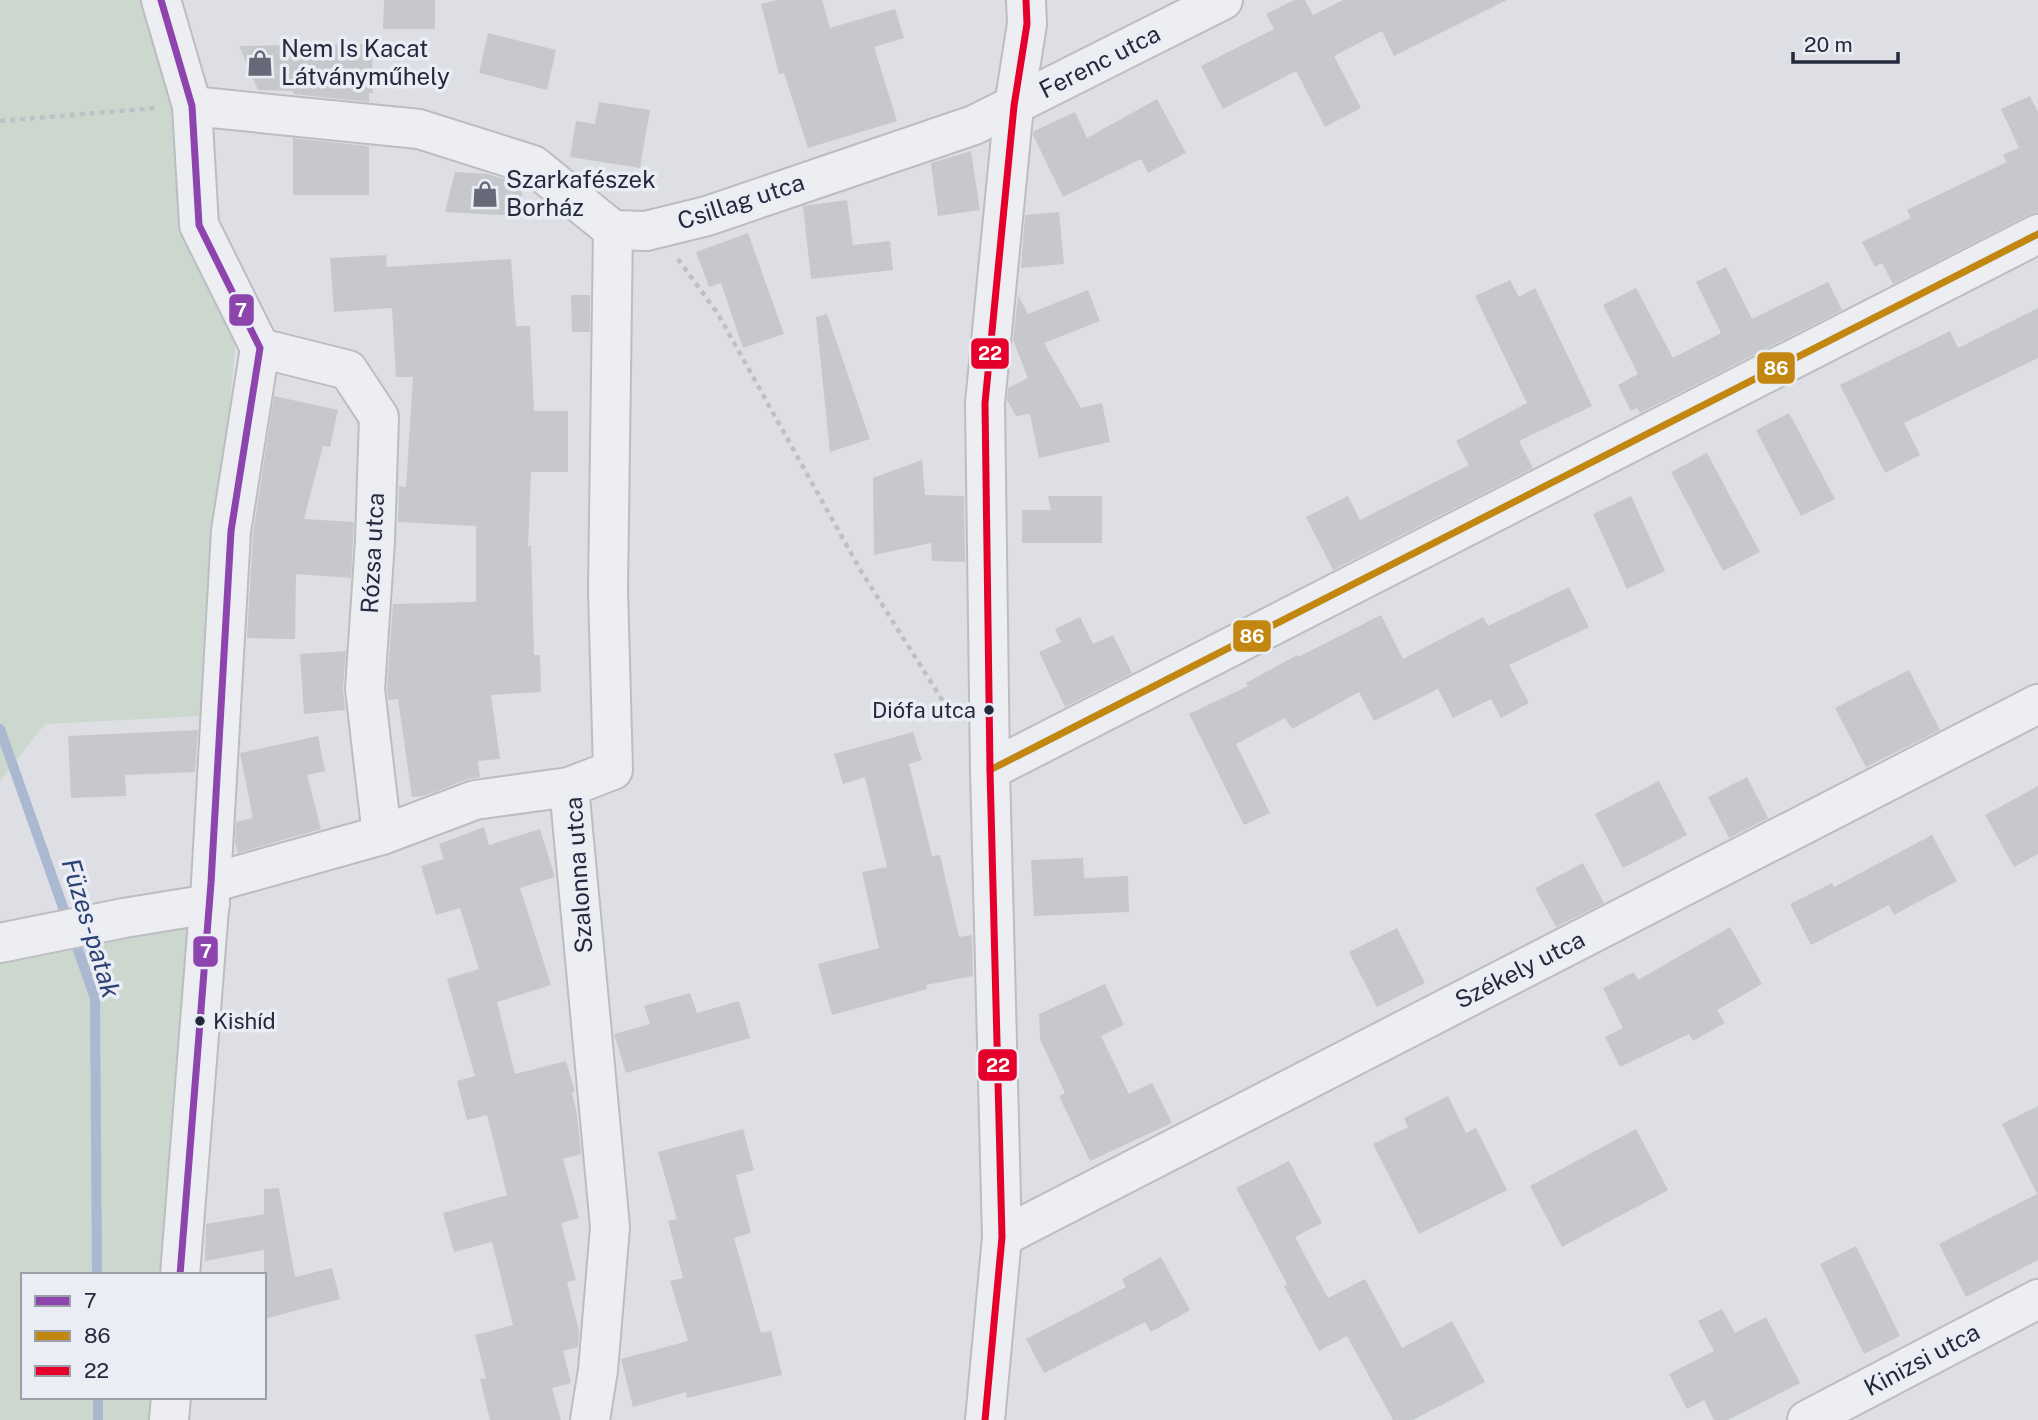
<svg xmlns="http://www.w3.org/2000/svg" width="2038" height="1420" font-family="'Public Sans',sans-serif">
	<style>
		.green { fill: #ccd7ce }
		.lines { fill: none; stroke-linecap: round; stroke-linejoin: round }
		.stream { stroke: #aab8d2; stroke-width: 10 }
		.building { fill: #c6c8cc }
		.minor-casing { stroke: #bcbdc2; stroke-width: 42 }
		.path { stroke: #bfc0c6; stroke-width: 4.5; stroke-dasharray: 5 5; stroke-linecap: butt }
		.minor { stroke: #edeef1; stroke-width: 38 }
		.bus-1-casing { stroke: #ebedf5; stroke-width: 12 }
		.bus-2-casing { stroke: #ebedf5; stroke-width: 12 }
		.bus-3-casing { stroke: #ebedf5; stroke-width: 12 }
		.bus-1 { stroke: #8e44ad; stroke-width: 7 }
		.bus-2 { stroke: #c28710; stroke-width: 7 }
		.bus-3 { stroke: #e4002b; stroke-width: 7 }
		.bus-dot { fill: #242a3e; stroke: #ebedf5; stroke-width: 2.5 }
		.labels { text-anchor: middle; stroke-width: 7; stroke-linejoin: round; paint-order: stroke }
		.bus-label { font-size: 22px; fill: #242a3e; stroke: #ebedf5; text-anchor: end }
		.poi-label { font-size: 24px; fill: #242a3e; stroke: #ebedf5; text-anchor: start }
		.street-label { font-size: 24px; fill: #242a3e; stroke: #ebedf5 }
		.water-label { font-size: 26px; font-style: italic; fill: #2c4374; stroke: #ebedf5 }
		.line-badge { stroke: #ebedf5; stroke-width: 2.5 }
		.badge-label { font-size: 19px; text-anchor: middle; font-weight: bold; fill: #fff }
	</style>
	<rect width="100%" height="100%" fill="#dedfe4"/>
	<!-- green -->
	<g class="green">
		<polygon points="0,0 158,0 235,348 201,716 45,724 0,781"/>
		<polygon points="210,904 180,1275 23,1275 23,1397 171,1397 169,1420 0,1420 0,943"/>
	</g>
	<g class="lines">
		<!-- stream -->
		<g class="stream">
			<polyline points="0,729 95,998 97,1275"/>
			<polyline points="98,1397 98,1420"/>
		</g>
	</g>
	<!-- building -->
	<g class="building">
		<polygon points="384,0 435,0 435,29 383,29"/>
		<polygon points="777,0 822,0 830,28 895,9 904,38 874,47 897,121 808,148 784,73 779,74 761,4"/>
		<polygon points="1294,0 1305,0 1313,15 1343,0 1507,0 1394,56 1382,31 1334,56 1361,108 1325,127 1296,71 1223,109 1201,66 1274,29 1266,14"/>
		<polygon points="488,33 556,50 547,90 479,73"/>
		<polygon points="372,44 373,93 369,93 369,102 293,94 293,91 258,90 239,46"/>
		<polygon points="2030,96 2038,112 2038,212 2028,215 1893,284 1882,263 1875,267 1862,242 1911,218 1907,210 2007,162 2003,155 2019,148 2001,109"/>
		<polygon points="1157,99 1186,153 1148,173 1141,159 1063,197 1033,135 1034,131 1075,112 1087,138"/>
		<polygon points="599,102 650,110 640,168 570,157 576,121 595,124"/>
		<polygon points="293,138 369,146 369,195 293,195"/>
		<polygon points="971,151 980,210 938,216 931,163"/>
		<polygon points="455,172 488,174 522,185 522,216 445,212"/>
		<polygon points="847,200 853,245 890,241 893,270 811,279 803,206"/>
		<polygon points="1059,212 1064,264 1021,268 1025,215"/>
		<polygon points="748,233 784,334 743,348 721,283 709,287 696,252"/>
		<polygon points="386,255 387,267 511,259 516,326 530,326 534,411 568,411 568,472 531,472 528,546 531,546 534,655 540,655 541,692 491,695 500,759 478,761 480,777 468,779 424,796 412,797 398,699 388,700 387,688 393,604 476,602 476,526 398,522 399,486 406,487 413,377 396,377 392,308 334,312 330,258"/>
		<polygon points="1726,267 1752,319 1828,282 1842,310 1640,413 1637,408 1631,411 1618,385 1638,374 1603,305 1636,288 1673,358 1721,333 1696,282"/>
		<polygon points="1510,280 1519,297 1535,288 1592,406 1519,441 1533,468 1333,570 1306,517 1348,496 1360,520 1469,465 1456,441 1527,403 1475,296"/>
		<polygon points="1088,290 1100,321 1044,343 1081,408 1102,403 1110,442 1039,458 1030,414 1016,416 1007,400 1008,388 1028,378 1013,340 1018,295 1028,314"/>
		<polygon points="571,295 590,295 590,332 572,332"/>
		<polygon points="2038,308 2038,358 1904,423 1920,455 1885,473 1840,385 1950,331 1958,348"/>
		<polygon points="827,314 870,439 830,452 816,317"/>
		<polygon points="274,396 338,410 330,447 323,446 304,519 354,522 351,578 296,574 295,639 247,638 253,533"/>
		<polygon points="1789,413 1835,499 1801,516 1756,430"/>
		<polygon points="1707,453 1760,552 1723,571 1671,472"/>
		<polygon points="922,460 925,495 964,496 965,562 932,561 931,543 874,555 873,478"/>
		<polygon points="1048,496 1102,496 1102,543 1022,543 1022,510 1051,510"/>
		<polygon points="1631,496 1665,571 1627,589 1593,514"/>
		<polygon points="1569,587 1589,627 1509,665 1529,703 1501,718 1491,699 1453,718 1438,689 1374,721 1359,692 1292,729 1285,718 1236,744 1270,813 1244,825 1189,714 1248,686 1246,683 1297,655 1298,657 1381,615 1403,659 1483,617 1488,626"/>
		<polygon points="1080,617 1093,644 1113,635 1132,673 1065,707 1039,652 1061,642 1055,629"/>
		<polygon points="346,651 343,688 345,710 304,714 300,654"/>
		<polygon points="1909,670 1940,730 1866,767 1835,708"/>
		<polygon points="198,730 195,772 125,775 126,796 71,798 68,736"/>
		<polygon points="913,732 922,760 909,764 932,856 940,855 959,937 972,935 973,976 926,985 927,989 832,1015 818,964 879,948 862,872 887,867 865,777 843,784 834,754"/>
		<polygon points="318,736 325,771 307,775 321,829 238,853 235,843 236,822 253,818 240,753"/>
		<polygon points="1747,777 1768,818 1729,838 1708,797"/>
		<polygon points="1659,781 1687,835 1623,868 1595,814"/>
		<polygon points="2038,786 2038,854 2014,867 1985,815"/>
		<polygon points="484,827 489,845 540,829 555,877 520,888 551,985 497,1002 515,1074 566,1061 575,1092 572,1093 577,1114 581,1154 563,1159 579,1218 561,1223 576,1280 567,1282 579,1331 578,1347 563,1351 571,1383 552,1388 561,1420 490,1420 480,1379 486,1378 475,1335 513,1325 492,1242 454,1252 443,1213 507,1195 487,1115 467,1120 457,1081 475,1076 447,979 479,969 460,908 436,915 421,866 444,859 439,844"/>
		<polygon points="1932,835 1957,881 1894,915 1889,905 1811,945 1790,904 1832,883 1834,887"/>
		<polygon points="1083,858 1084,878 1128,876 1129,912 1034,916 1031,860"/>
		<polygon points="1583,863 1604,903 1556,927 1535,888"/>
		<polygon points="1730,927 1762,984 1717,1010 1725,1023 1693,1041 1689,1034 1620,1067 1605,1037 1623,1028 1603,988 1634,972 1638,980"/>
		<polygon points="1397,928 1425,983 1377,1007 1349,952"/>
		<polygon points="1105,984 1124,1025 1101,1036 1129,1094 1152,1083 1172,1123 1090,1161 1059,1096 1065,1093 1040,1039 1039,1014"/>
		<polygon points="690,993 697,1013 739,1001 750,1038 626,1073 614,1034 650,1024 644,1006"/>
		<polygon points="1448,1096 1466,1133 1476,1128 1507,1190 1419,1234 1373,1144 1408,1127 1404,1118"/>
		<polygon points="2038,1106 2038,1260 1966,1297 1939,1244 2037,1194 2002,1124"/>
		<polygon points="743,1129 754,1170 736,1175 751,1233 734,1238 761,1333 771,1331 782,1375 687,1398 686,1392 633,1407 621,1359 688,1341 670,1281 683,1278 668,1221 677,1219 658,1152"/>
		<polygon points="1636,1129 1668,1190 1562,1247 1530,1186"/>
		<polygon points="1289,1161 1322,1223 1295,1237 1328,1298 1365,1279 1402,1348 1452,1321 1485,1382 1413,1420 1393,1420 1347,1336 1319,1351 1284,1286 1287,1284 1236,1188"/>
		<polygon points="279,1188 295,1277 332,1268 340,1299 264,1319 264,1250 205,1261 206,1224 264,1214 264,1189"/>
		<polygon points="1856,1246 1900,1336 1864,1354 1820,1264"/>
		<polygon points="1161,1257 1190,1310 1151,1332 1145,1322 1044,1373 1026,1339 1126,1287 1122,1279"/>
		<polygon points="1722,1309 1735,1333 1766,1317 1800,1383 1728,1420 1714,1420 1704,1400 1687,1409 1669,1374 1714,1351 1698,1321"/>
	</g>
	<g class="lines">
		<defs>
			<g id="minor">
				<polyline points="161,0 192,106 199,225 260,348 231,531 211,883 180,1275"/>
				<polyline points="192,106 419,129 533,165 613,230 646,231 707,216 974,125 1223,0"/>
				<polyline points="260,348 348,370 379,417 375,541 365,689 382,835"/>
				<polyline points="990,770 2038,234"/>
				<polyline points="569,787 610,1227 598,1370 590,1420"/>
				<polyline points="211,883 382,835 475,800 569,787 613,770 608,590 613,230"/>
				<polyline points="0,943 124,918 210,904"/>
				<polyline points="1002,1237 2038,704"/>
				<polyline points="169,1420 171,1397"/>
				<polyline points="985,1420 1002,1237 990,770 985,403 1014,106 1027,24 1026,0"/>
				<polyline points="1807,1420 2038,1299"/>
			</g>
		</defs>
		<!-- minor casing -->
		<use href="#minor" class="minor-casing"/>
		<!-- path -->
		<g class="path">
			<polyline points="0,121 156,108"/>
			<polyline points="678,259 718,314 861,571 951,714"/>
		</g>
		<!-- minor -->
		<use href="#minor" class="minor"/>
		<defs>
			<polyline id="bus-1" points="161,0 192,106 199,225 260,348 231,531 211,883 180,1275"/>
			<polyline id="bus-2" points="990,770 2038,234"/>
			<polyline id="bus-3" points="985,1420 1002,1237 990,770 985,403 1014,106 1027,24 1026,0"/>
		</defs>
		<!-- bus-1 casing -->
		<use href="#bus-1" class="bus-1-casing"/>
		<!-- bus-2 casing -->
		<use href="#bus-2" class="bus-2-casing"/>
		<!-- bus-3 casing -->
		<use href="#bus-3" class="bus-3-casing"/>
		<!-- bus-1 -->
		<use href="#bus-1" class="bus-1"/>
		<!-- bus-2 -->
		<use href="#bus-2" class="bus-2"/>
		<!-- bus-3 -->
		<use href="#bus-3" class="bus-3"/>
	</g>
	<!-- icons -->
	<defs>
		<symbol id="shop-bare" viewBox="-9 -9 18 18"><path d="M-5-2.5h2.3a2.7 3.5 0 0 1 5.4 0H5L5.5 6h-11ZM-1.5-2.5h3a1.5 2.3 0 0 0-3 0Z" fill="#656978" stroke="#ebedf5" stroke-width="2.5" paint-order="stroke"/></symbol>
	</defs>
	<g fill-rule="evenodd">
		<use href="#shop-bare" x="241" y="44" width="38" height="38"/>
		<use href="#shop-bare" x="466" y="175" width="38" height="38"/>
	</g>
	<!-- markers -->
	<g class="bus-dot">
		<circle cx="989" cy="710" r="6"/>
		<circle cx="200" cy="1021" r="6"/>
	</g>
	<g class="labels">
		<!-- bus labels -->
		<g class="bus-label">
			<text x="976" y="718">Diófa utca</text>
			<text x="213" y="1029" text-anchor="start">Kishíd</text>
		</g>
		<!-- poi labels -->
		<g class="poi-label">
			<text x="281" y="57">Nem Is Kacat<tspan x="281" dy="28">Látványműhely</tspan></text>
			<text x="506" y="188">Szarkafészek<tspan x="506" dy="28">Borház</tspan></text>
		</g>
		<!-- street labels -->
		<g class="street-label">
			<text transform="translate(1100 62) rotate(-27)" y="8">Ferenc utca</text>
			<text transform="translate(741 202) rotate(-18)" y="8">Csillag utca</text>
			<text transform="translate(373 553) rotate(-87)" y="8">Rózsa utca</text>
			<text transform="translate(579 875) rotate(-94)" y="8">Szalonna utca</text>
			<text transform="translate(1520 970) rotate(-27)" y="8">Székely utca</text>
			<text transform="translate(1922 1360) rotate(-28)" y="8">Kinizsi utca</text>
		</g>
		<!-- water labels -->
		<g class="water-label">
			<text transform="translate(91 928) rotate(73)" y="9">Füzes-patak</text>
		</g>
	</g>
	<g class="line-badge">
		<rect x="228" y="293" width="27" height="34" rx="7" fill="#8e44ad"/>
		<rect x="970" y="337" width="40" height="33" rx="7" fill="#e4002b"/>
		<rect x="1756" y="351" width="40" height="34" rx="7" fill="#c28710"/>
		<rect x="1232" y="619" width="40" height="34" rx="7" fill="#c28710"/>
		<rect x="192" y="935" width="27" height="33" rx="7" fill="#8e44ad"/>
		<rect x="977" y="1048" width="41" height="34" rx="7" fill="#e4002b"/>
	</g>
	<g class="badge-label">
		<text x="241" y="317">7</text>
		<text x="990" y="360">22</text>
		<text x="1776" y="375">86</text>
		<text x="1252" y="643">86</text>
		<text x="206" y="958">7</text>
		<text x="998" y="1072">22</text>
	</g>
	<!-- legend -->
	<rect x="21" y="1273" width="245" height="126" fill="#ebedf5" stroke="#9b9fac" stroke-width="2"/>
	<rect x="35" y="1296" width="35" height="10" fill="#8e44ad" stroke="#9b9fac" stroke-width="2"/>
	<text x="84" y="1308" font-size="21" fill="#242a3e">7</text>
	<rect x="35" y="1331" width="35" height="10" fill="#c28710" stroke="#9b9fac" stroke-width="2"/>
	<text x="84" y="1343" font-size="21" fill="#242a3e">86</text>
	<rect x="35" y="1366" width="35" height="10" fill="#e4002b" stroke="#9b9fac" stroke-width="2"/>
	<text x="84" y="1378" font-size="21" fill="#242a3e">22</text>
	<!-- scale -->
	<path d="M1793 52v10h105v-10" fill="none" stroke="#242a3e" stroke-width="3.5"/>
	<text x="1804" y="52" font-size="21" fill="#242a3e" stroke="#ebedf5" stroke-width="5" paint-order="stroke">20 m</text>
</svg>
